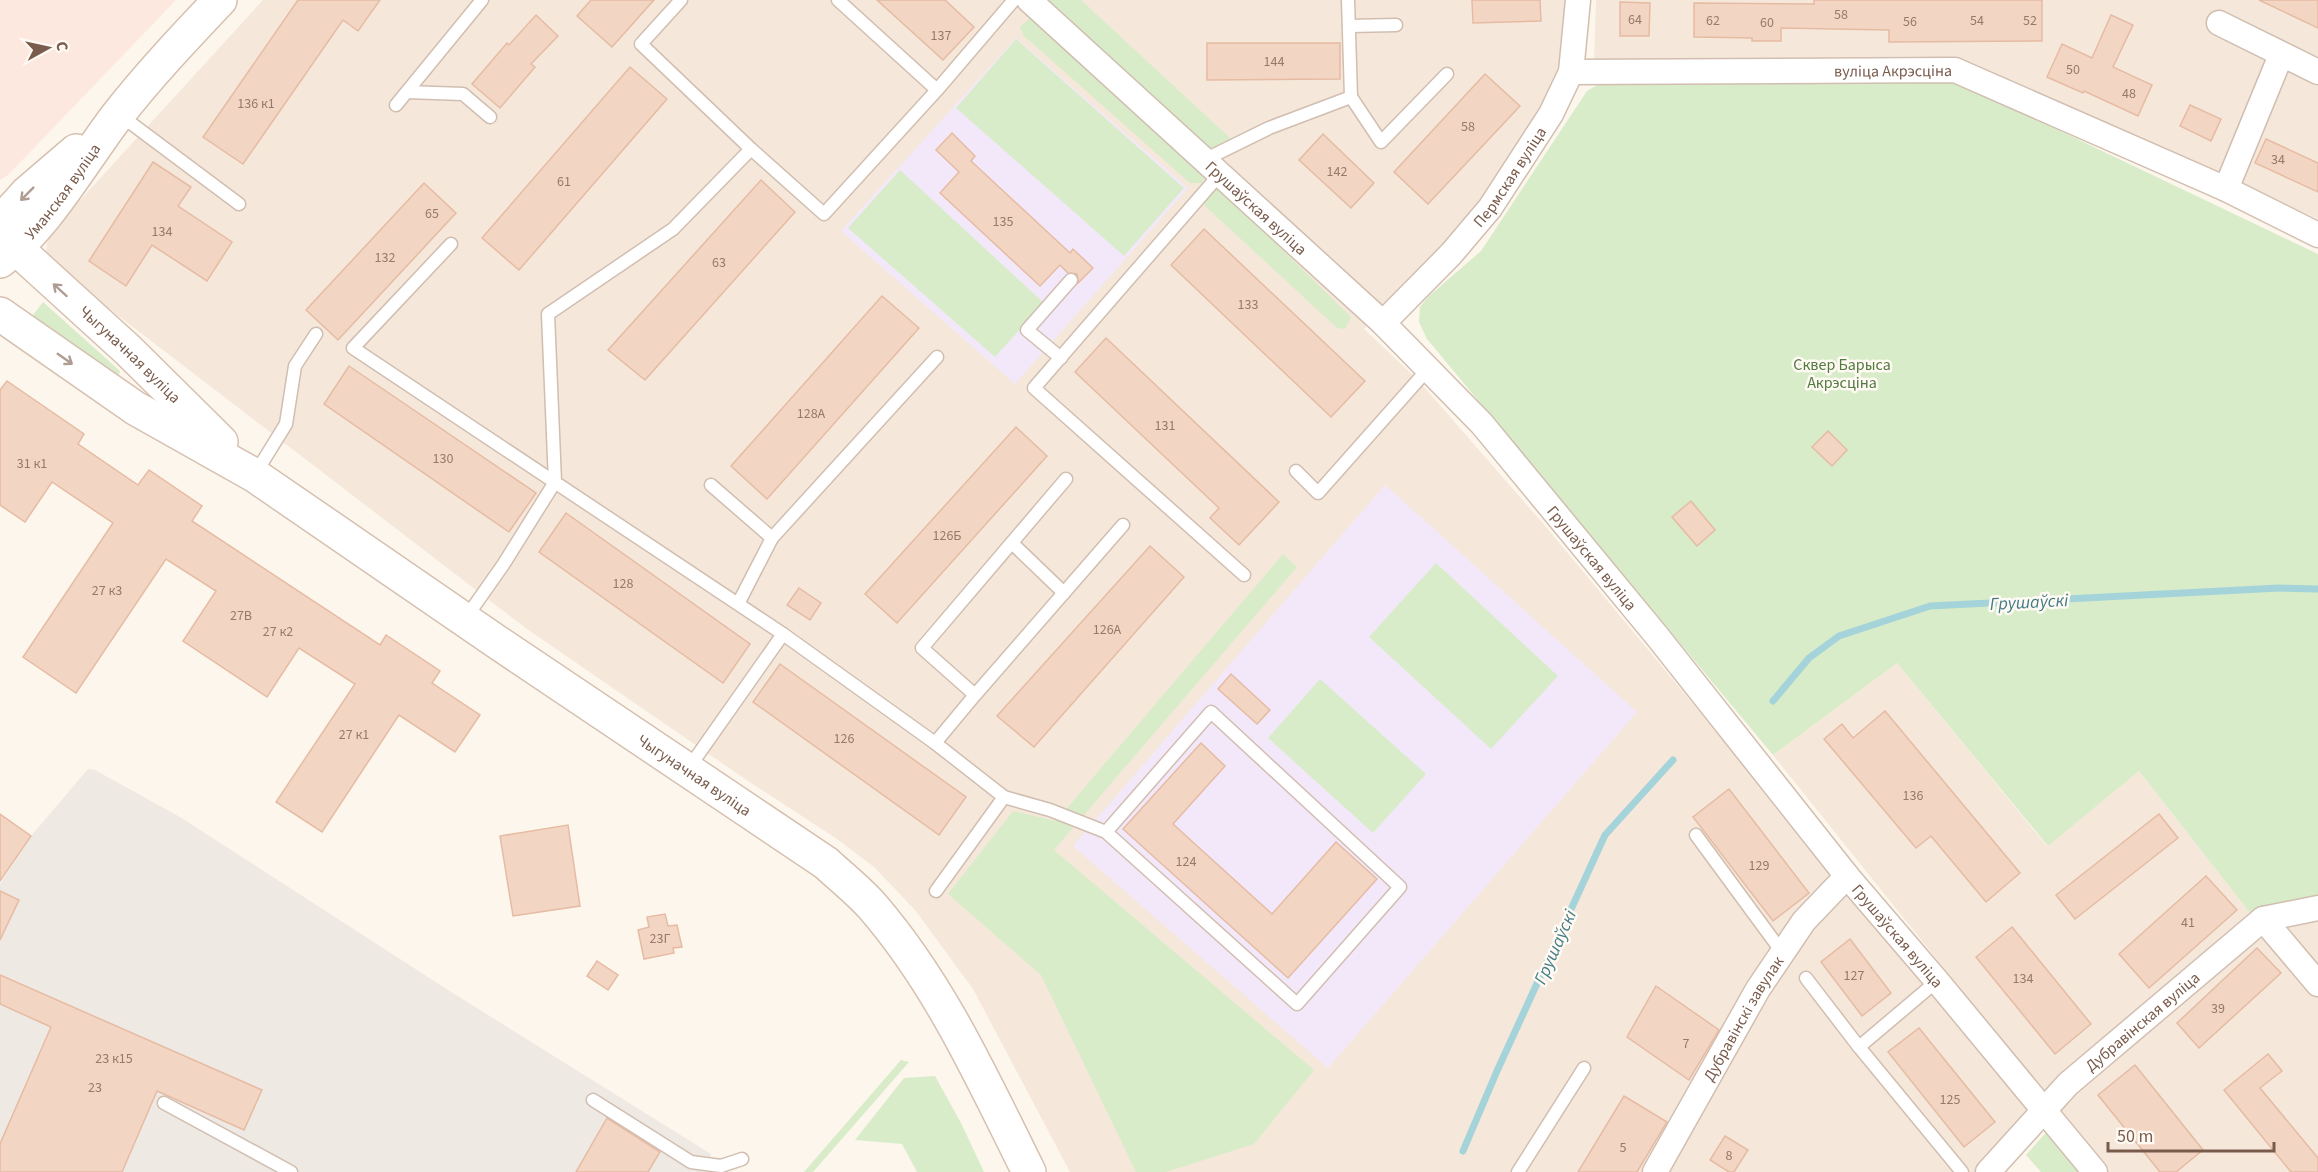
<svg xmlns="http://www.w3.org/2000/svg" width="2318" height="1172" font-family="'Source Sans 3',sans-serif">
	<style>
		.residential { fill: #f5e8da }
		.commercial { fill: #fde8e0 }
		.industrial { fill: #efe9e4 }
		.education { fill: #f3e8fa }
		.green { fill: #d8ecc9 }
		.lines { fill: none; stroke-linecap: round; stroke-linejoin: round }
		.stream { stroke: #a5d3da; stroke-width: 7 }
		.building { fill: #f3d5c3; stroke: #e6bba3; stroke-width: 1.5 }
		.service-casing { stroke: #d1beb0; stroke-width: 15 }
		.minor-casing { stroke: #d1beb0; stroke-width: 27 }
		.secondary-casing { stroke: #d6c0b0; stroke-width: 36 }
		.service { stroke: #fff; stroke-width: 12 }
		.minor { stroke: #fff; stroke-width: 24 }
		.secondary { stroke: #fff; stroke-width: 33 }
		.oneway { stroke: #af9d94 }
		.labels { text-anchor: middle; stroke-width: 5; stroke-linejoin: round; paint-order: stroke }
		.number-label { font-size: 14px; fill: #987a6a }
		.street-label { font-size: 16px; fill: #7a5c4d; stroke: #fffaf3 }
		.park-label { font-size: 16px; fill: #537a41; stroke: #fffaf3 }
		.water-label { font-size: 18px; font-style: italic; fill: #437c86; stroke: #fffaf3 }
	</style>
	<rect width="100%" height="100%" fill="#fdf6ec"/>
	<!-- residential -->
	<g class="residential">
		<polygon points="263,0 1570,0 1565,64 1524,141 1477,206 1439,253 1403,285 1364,329 1418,380 1546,527 2032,1111 1974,1172 1070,1172 973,989 915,910 874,867 837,839 748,781 527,629 52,265 46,253 47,243 51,232"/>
		<polygon points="1596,0 2318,0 2318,219 1957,58 1594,63"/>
		<polygon points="1897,663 2047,846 2139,771 2251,914 2043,1092 1773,755"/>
		<polygon points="2318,919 2318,965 2284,926"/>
		<polygon points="2262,930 2318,995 2318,1172 2106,1172 2053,1107"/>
	</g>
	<!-- commercial -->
	<polygon class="commercial" points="0,0 176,0 8,175 0,180"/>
	<!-- industrial -->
	<polygon class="industrial" points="88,769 95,770 180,817 448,990 711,1154 707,1172 0,1172 0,884 31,836"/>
	<!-- education -->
	<g class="education">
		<polygon points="1016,38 1188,188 1015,384 841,231"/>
		<polygon points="1385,485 1637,712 1328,1068 1073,846"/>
	</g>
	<!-- green -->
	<g class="green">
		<polygon points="1048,0 1081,0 1231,139 1219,148 1207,151"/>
		<polygon points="1031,17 1206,173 1202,183 1190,183 1023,35 1020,27"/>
		<polygon points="1016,39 1184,188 1124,256 956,108"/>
		<polygon points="1609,78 1951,79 2318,254 2318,901 2251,914 2139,771 2048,846 1897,663 1773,755 1427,339 1419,322 1420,307 1428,297 1481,251 1587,91"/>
		<polygon points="900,170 1044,303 995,357 848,228"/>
		<polygon points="1218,187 1351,317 1345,329 1337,328 1204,205 1205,195"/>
		<polygon points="43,302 120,371 119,375 116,376 30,319"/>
		<polygon points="1283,554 1297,567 1054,850 1314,1070 1254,1144 1166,1172 1136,1172 1041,975 948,894 1013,811 1056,821"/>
		<polygon points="1436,563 1558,676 1491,749 1369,637"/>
		<polygon points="1320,679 1426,774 1373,833 1268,738"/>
		<polygon points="901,1060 909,1062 813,1172 804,1172"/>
		<polygon points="935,1076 961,1123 984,1172 917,1172 902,1144 855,1140 904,1078"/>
		<polygon points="2048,1130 2082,1172 2041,1172 2026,1155"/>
	</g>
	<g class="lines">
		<!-- stream -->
		<g class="stream">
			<polyline points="1773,701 1809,658 1839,636 1930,606 2279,588 2318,589"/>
			<polyline points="1463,1151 1497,1071 1605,835 1673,760"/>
		</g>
	</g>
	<!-- building -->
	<g class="building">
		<polygon points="298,0 380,0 358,31 343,20 243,164 203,137"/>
		<polygon points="591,0 654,0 612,47 577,16"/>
		<polygon points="877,0 945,0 974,27 943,60"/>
		<polygon points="1472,0 1540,0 1541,21 1473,23"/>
		<polygon points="1814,0 2042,0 2042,41 1889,42 1889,30 1781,28 1781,41 1752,41 1752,38 1694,37 1694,3 1814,4"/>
		<polygon points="2259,0 2318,0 2318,28"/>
		<polygon points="1620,2 1650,3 1649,36 1620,36"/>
		<polygon points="536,15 558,36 531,64 535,67 500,108 472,84 507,43 509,45"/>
		<polygon points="2111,15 2133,25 2113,67 2152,85 2138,116 2084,91 2083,93 2047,77 2062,44 2092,58"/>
		<polygon points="1207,43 1340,43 1340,79 1207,80"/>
		<polygon points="630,67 667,99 519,270 482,238"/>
		<polygon points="1485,74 1520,106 1428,204 1394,172"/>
		<polygon points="2190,105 2221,119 2211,141 2180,126"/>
		<polygon points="952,133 975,156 971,161 1070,253 1073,249 1093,268 1078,283 1077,274 1068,273 1060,265 1040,286 940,193 959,172 936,150"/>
		<polygon points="1323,134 1374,183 1351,208 1299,160"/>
		<polygon points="2266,139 2318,163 2318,192 2255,163"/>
		<polygon points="153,162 191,187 178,206 232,242 207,281 152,245 126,286 89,261"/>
		<polygon points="761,180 795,212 645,380 608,350"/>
		<polygon points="424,183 456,213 338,340 306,310"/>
		<polygon points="1204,229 1365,381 1331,417 1171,265"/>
		<polygon points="882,296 919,328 767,499 731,466"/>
		<polygon points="1106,338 1279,502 1239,545 1210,518 1219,508 1075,372"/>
		<polygon points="349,366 536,493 509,532 324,404"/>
		<polygon points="7,381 84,434 78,444 138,485 149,470 202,506 192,521 380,645 386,635 440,671 432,683 480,715 455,752 399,715 322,832 276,802 355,684 299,648 267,697 183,641 216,591 166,559 76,693 23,657 113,523 52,482 25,522 0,505 0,390"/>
		<polygon points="1016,427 1047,456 897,623 865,594"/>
		<polygon points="1828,431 1847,450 1832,466 1812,447"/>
		<polygon points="1691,501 1715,530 1697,546 1672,517"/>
		<polygon points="566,513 750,644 723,683 539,552"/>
		<polygon points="1150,546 1184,577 1034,747 997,716"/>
		<polygon points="799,588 821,603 810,620 787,605"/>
		<polygon points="780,664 966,797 939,835 753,702"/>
		<polygon points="1231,674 1270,710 1257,724 1218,689"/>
		<polygon points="1885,711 2020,873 1986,902 1931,836 1916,848 1824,739 1842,724 1853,738"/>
		<polygon points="1201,743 1225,766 1173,824 1272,914 1336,842 1377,879 1288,978 1123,829"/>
		<polygon points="1729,789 1809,893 1773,921 1693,817"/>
		<polygon points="0,814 31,836 0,881"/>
		<polygon points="2159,814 2178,838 2075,919 2056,895"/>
		<polygon points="568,825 580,906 513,916 500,836"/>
		<polygon points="2206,876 2237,910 2149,988 2119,954"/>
		<polygon points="0,891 19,900 0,940"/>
		<polygon points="665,914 668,926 677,925 682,947 673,948 674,953 644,959 638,930 649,927 647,917"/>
		<polygon points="2012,927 2091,1024 2055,1054 1976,957"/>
		<polygon points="1850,939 1891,993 1862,1016 1821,962"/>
		<polygon points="2257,948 2281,973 2199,1048 2177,1023"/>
		<polygon points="597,961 618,975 608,990 587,976"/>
		<polygon points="0,975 262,1090 244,1130 157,1091 122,1172 0,1172 0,1144 51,1027 0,1004"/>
		<polygon points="1656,986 1719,1030 1689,1080 1627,1037"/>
		<polygon points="1919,1028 1995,1122 1964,1147 1888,1052"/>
		<polygon points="2268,1054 2282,1071 2260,1088 2318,1158 2318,1172 2291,1172 2224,1090"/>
		<polygon points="2135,1065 2203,1150 2176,1172 2160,1172 2098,1095"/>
		<polygon points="1624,1096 1667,1122 1637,1172 1578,1172"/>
		<polygon points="607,1118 660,1152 648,1172 576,1172"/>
		<polygon points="1725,1136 1748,1150 1734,1172 1729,1172 1710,1160"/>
	</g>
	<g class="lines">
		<defs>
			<g id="service">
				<polyline points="681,0 641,44 751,149"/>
				<polyline points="838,0 937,90"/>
				<polyline points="1348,0 1351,97"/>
				<polyline points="1349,26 1396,25"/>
				<polyline points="407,92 463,94 490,117"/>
				<polyline points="396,105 482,0"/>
				<polyline points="120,115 239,204"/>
				<polyline points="1204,160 1269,128 1351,97 1381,142 1447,74"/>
				<polyline points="1220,174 1034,388 1244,575"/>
				<polyline points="451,244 353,348 783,634"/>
				<polyline points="1061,358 1027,330 1071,280"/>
				<polyline points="1296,471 1318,493 1428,369"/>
				<polyline points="255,474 286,424 295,366 316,334"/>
				<polyline points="1066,479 922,648 975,695 1123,525"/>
				<polyline points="711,485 772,538"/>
				<polyline points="1012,543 1064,593"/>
				<polyline points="739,602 772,538 937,357"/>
				<polyline points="465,619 503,565 555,482 548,314 673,229 751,149 824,214 937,90 1014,0"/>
				<polyline points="935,743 975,695"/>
				<polyline points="688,769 783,634 935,743 1004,797 936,891"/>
				<polyline points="1004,797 1050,810 1106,832 1297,1004 1400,887 1211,712 1106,832"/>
				<polyline points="1696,835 1782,952"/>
				<polyline points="1806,978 1859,1047 1937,981"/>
				<polyline points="1859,1047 1962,1172"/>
				<polyline points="593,1100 691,1162 721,1166 742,1159"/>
				<polyline points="164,1103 291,1172"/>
				<polyline points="1518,1172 1584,1068"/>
			</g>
			<g id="minor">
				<path id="s1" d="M 1029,0 L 1383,323 L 1482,424 L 1657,636 L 1847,876 L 1937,981 L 2095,1172"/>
				<polyline points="2219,23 2318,72"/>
				<path id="s2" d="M 1571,72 L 1955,70 L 2226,189 L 2318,235"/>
				<polyline points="2226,189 2281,55"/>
				<path id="s3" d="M 1383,323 L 1451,254 L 1490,208 L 1551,114 L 1571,72 L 1578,0"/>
				<polyline points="2263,919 2318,984"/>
				<path id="s4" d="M 1655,1172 L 1758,989 L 1804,921 L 1847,876"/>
				<path id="s5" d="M 1988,1172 L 2068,1084 L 2263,919 L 2318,908"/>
			</g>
			<g id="secondary">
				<polyline points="0,223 27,193 76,151"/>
				<path id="s6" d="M 0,236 L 17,249 L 128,350 L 221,442"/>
				<path id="s7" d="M 0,261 C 46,227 82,162 117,116 C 148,76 185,37 220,0"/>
				<path id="s8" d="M 0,314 L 135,408 L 254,475 L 497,642 L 826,863 C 841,877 859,891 873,907 C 941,986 983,1080 1029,1172"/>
			</g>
		</defs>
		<!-- service casing -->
		<use href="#service" class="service-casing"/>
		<!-- minor casing -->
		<use href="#minor" class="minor-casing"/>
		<!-- secondary casing -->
		<use href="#secondary" class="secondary-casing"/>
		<!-- service -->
		<use href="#service" class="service"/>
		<!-- minor -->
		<use href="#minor" class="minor"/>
		<!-- secondary -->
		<use href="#secondary" class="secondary"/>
	</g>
	<!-- one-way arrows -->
	<defs><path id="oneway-shaft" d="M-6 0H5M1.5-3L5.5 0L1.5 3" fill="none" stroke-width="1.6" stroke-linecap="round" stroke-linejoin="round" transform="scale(1.5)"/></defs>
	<g class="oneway">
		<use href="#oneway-shaft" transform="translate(27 194) rotate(135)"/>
		<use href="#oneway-shaft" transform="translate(60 290) rotate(-138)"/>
		<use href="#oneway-shaft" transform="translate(65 359) rotate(35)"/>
	</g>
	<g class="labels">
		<!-- number labels -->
		<g class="number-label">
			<text x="1841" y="19">58</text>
			<text x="1635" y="24">64</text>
			<text x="1713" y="25">62</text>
			<text x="1977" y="25">54</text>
			<text x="2030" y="25">52</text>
			<text x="1910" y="26">56</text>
			<text x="1767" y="27">60</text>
			<text x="941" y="40">137</text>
			<text x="1274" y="66">144</text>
			<text x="2073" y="74">50</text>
			<text x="2129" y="98">48</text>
			<text x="256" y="108">136 к1</text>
			<text x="1468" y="131">58</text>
			<text x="2278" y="164">34</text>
			<text x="1337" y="176">142</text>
			<text x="564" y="186">61</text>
			<text x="432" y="218">65</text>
			<text x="1003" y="226">135</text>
			<text x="162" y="236">134</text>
			<text x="385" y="262">132</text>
			<text x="719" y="267">63</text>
			<text x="1248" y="309">133</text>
			<text x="811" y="418">128А</text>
			<text x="1165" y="430">131</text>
			<text x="443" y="463">130</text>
			<text x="32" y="468">31 к1</text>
			<text x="947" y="540">126Б</text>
			<text x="623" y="588">128</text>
			<text x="107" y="595">27 к3</text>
			<text x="241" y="620">27В</text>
			<text x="1107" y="634">126А</text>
			<text x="278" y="636">27 к2</text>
			<text x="354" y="739">27 к1</text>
			<text x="844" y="743">126</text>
			<text x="1913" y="800">136</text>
			<text x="1186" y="866">124</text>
			<text x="1759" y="870">129</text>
			<text x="2188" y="927">41</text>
			<text x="660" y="943">23Г</text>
			<text x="1854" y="980">127</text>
			<text x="2023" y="983">134</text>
			<text x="2218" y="1013">39</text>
			<text x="1686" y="1048">7</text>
			<text x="114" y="1063">23 к15</text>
			<text x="95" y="1092">23</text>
			<text x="1950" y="1104">125</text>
			<text x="1623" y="1152">5</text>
			<text x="1729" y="1160">8</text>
		</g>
		<!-- street labels -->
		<g class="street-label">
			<text dy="6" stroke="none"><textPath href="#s2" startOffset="322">вуліца Акрэсціна</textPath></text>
			<text dy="6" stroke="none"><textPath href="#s3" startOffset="194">Пермская вуліца</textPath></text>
			<text dy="6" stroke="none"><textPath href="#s7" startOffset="94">Уманская вуліца</textPath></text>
			<text dy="6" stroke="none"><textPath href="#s1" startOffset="308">Грушаўская вуліца</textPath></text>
			<text dy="6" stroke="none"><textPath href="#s6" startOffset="176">Чыгуначная вуліца</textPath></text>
			<text dy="6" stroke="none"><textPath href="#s1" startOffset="794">Грушаўская вуліца</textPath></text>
			<text dy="6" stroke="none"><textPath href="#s8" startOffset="834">Чыгуначная вуліца</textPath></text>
			<text dy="6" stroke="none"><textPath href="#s1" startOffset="1280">Грушаўская вуліца</textPath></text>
			<text dy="6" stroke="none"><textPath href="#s4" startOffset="177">Дубравінскі завулак</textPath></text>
			<text dy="6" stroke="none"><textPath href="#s5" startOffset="216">Дубравінская вуліца</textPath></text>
		</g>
		<!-- park labels -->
		<g class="park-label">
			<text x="1842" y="370">Сквер Барыса<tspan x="1842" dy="18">Акрэсціна</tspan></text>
		</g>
		<!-- water labels -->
		<g class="water-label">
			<text transform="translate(2029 602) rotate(-3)" y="6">Грушаўскі</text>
			<text transform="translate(1555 947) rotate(-66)" y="6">Грушаўскі</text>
		</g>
	</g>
	<!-- north arrow -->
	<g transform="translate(48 48) rotate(82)" stroke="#fffaf3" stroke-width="4.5" paint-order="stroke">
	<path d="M0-4.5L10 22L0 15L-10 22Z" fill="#7a5c4d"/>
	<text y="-9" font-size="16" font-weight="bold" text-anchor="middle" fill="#7a5c4d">С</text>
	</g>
	<!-- scale -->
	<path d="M2108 1142v9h166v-9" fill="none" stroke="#7a5c4d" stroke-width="3"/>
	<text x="2117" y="1142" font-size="18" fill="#7a5c4d" stroke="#fffaf3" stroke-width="4.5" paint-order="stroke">50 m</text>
</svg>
